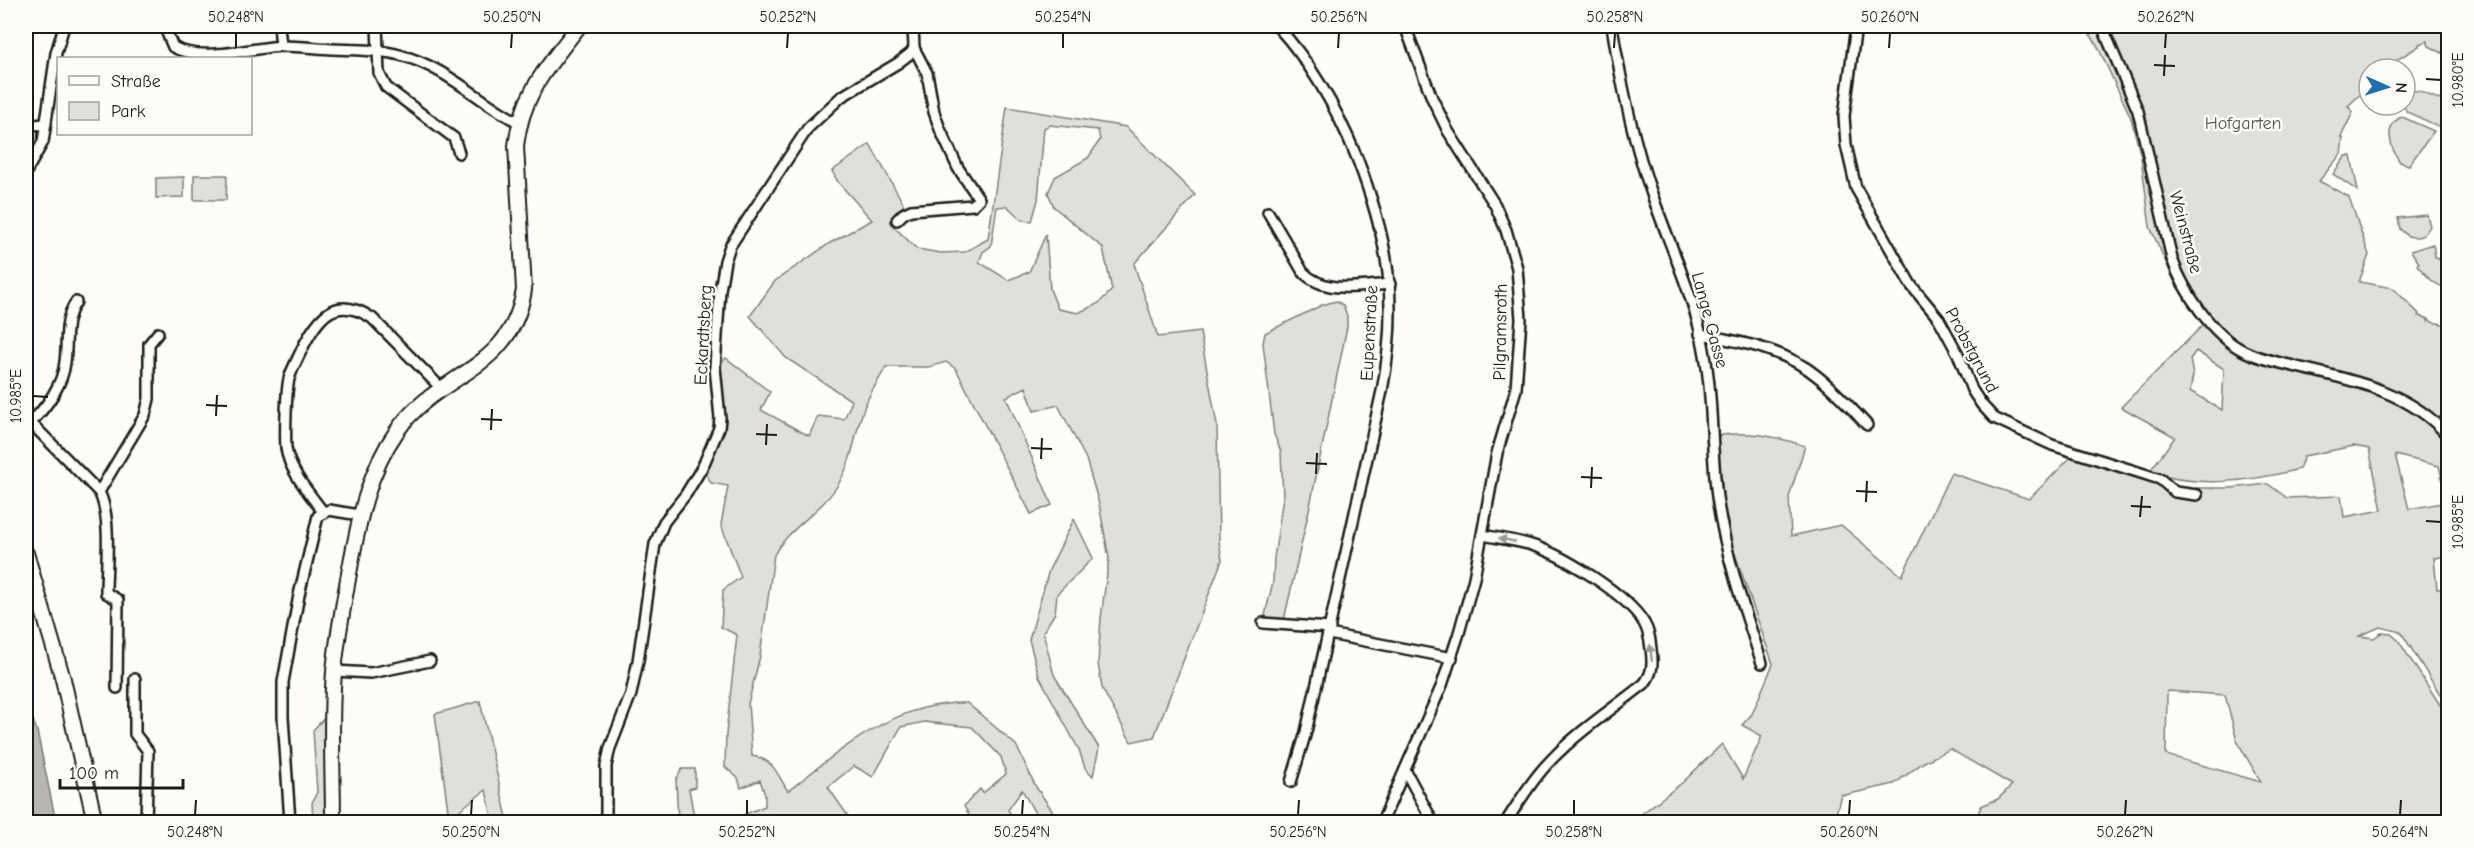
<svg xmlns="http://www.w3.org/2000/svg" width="2474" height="848" font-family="'Comic Neue',sans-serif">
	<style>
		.green { fill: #e0dfdb; stroke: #7e7e7c; stroke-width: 1.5; fill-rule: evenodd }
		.water { fill: #b7b6b2; stroke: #797876; stroke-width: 1.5 }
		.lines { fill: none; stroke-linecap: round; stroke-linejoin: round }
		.street-casing { stroke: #1c1c1c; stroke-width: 14 }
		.secondary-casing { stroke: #1c1c1c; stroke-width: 18 }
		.street { stroke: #fdfcf7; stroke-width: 9 }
		.secondary { stroke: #fdfcf7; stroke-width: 14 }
		.oneway { fill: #989794 }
		.ticks { fill: none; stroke: #1c1c1c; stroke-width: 2 }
		.labels { text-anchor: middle; stroke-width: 5; stroke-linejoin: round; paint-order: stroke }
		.park-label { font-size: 18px; fill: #575655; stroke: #fdfcf7 }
		.street-label { font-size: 18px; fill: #1c1c1c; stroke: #fdfcf7 }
		.neatline { fill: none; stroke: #1c1c1c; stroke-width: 2 }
		.ticks-label { font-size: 15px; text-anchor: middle; fill: #1c1c1c }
	</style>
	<rect width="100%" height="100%" fill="#fdfcf7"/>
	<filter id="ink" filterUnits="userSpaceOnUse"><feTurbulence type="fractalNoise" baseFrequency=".0167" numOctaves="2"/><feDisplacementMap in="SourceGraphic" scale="12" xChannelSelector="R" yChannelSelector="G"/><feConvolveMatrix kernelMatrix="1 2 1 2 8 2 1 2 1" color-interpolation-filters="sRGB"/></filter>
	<g filter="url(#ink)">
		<!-- green -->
		<g class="green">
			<path d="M 2084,26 L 2448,26 L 2448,56 L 2429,46 L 2427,41 L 2419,44 L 2419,46 L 2398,59 L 2387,69 L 2369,69 L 2369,86 L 2348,106 L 2353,112 L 2341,137 L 2343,138 L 2341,154 L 2319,181 L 2349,197 L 2369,255 L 2359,282 L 2393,288 L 2419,314 L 2418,316 L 2427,318 L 2428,321 L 2429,319 L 2432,322 L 2448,325 L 2448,556 L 2434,558 L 2437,589 L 2448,589 L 2448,707 L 2401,632 L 2380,627 L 2359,636 L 2374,638 L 2381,633 L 2391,634 L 2398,640 L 2448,717 L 2448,822 L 1975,822 L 1981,806 L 1998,799 L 2012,785 L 1950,749 L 1924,762 L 1894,784 L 1845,795 L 1841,794 L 1834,822 L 1631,822 L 1683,782 L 1722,744 L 1743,779 L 1762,736 L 1742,725 L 1752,714 L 1773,664 L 1725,525 L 1717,467 L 1716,436 C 1747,430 1775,436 1805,446 L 1789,497 L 1791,536 L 1841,525 L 1902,576 L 1951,473 L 2029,499 L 2075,453 L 2159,481 L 2165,492 L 2170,491 L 2185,499 L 2197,495 L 2196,488 L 2231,488 L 2268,484 L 2287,498 L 2341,496 L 2344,517 L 2382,510 L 2369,449 L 2354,446 L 2304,456 L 2299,469 C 2252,482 2196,488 2149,472 L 2175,437 L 2121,407 L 2206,322 L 2176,285 L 2150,227 L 2141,157 L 2131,118 L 2096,43 ZM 2196,351 L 2224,369 L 2222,410 L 2190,391 L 2193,375 L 2190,359 ZM 2395,455 L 2439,466 L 2448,502 L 2409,509 ZM 2167,691 L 2225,695 L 2237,741 L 2261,782 L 2166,755 Z"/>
			<polygon points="2412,91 2419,91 2441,100 2446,110 2444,129 2407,112 2403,105 2405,105 2405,95"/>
			<path d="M 1007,107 L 1126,127 L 1195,195 L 1134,264 L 1158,337 L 1200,332 L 1217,425 L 1219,541 L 1222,560 L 1154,737 L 1131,742 L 1102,688 L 1098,663 L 1101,618 L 1109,558 L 1099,504 L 1086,459 L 1058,405 L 1034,411 L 1026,387 L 1006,397 L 1052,505 L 1031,514 L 956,369 L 946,362 L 929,367 L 886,367 C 879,380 869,394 864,408 C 854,435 854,457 839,483 C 822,512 789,527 774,555 L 760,656 L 748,704 L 752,756 C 776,760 776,774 788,791 C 842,749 895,701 967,703 L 1016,745 L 1036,787 L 1060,822 L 1040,822 L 1022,790 L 1008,810 L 1016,822 L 973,822 L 964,806 L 980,789 L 983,793 L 1006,774 L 1001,757 L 972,727 L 924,722 L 901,727 L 873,777 L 854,766 L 828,787 L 852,822 L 726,822 L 765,806 L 765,795 L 760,780 L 741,788 L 738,778 L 725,767 L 726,734 L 737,635 L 721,627 L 723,590 L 741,577 L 721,525 L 728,486 L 711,483 L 704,470 L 722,431 L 725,418 L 716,368 L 726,358 L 770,392 L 761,410 L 809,436 L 818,416 L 844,419 L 852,401 L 786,358 L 750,316 L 775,281 L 830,243 L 872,220 L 838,182 L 832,171 L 870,144 L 904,205 L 897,211 L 892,225 L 917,249 L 941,253 L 965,252 L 988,239 ZM 1049,125 L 1098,130 L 1100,140 L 1088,158 L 1055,177 L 1048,193 L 1054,207 L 1103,248 L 1112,290 L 1099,303 L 1078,313 L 1058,309 L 1050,289 L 1046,234 L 1029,272 L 1008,280 L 979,262 L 983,252 L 991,246 L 997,207 L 1007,206 L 1022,220 L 1032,221 L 1038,200 L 1044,128 Z"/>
			<path d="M 2402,117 L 2434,131 L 2409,165 L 2400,162 C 2391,149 2382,125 2402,117 Z"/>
			<polygon points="2346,156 2351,156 2358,191 2333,174"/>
			<polygon points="194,175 227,175 226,200 194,200"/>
			<polygon points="184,177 184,197 156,198 156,178"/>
			<path d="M 2427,215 L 2430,226 C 2425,236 2419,239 2408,236 L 2400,229 L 2398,218 Z"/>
			<path d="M 2433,244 L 2435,257 L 2441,261 L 2441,265 L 2448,266 L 2448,288 C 2434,286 2426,275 2417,265 L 2419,263 L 2411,251 Z"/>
			<polygon points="1336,301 1343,305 1347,316 1347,327 1311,501 1284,620 1269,621 1265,615 1273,582 1274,558 1283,497 1281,452 1274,434 1263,343 1265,333 1322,305"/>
			<polygon points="1074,519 1093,558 1057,594 1055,613 1043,632 1054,675 1099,748 1093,776 1085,768 1079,750 1039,676 1029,640 1049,570"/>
			<polygon points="480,701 508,822 493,822 486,790 449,818 449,822 443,822 442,820 449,818 435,714"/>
			<polygon points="329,713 326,822 313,822 312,803 317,792 313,730"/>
			<polygon points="682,769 695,769 695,787 689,789 695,822 678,822 676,780"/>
		</g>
		<!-- water -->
		<polygon class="water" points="26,701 37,731 56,822 26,822"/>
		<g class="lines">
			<defs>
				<g id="street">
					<path d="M 164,26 L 173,47 C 201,63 251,48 281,46 C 298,46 315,48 332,49 C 354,50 378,49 400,55 C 446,67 478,101 518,122"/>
					<polyline points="279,26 281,46"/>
					<polyline points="377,26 379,73 386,87 454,138 459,153"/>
					<path d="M 1277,26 C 1313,65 1337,109 1357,158 C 1389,241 1399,302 1382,391 L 1306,732 L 1291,782"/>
					<path d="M 1612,26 C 1621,83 1633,142 1653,197 C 1669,243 1690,288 1701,335 C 1714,390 1710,441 1717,497 C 1725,554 1744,609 1762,663"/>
					<polyline points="1856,26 1844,116 1846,145 1856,188 1911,285 1939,319 1958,354 1972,390 1982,405 1994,418 2052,445 2160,479 2175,492 2197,495"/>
					<path d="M 2102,26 L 2138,111 L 2172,259 C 2184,292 2212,335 2244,351 C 2262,360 2282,363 2301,368 C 2354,380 2412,393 2448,436"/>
					<polyline points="26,123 33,125 46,124"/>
					<polyline points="26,172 43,142 56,53 64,26"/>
					<path d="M 1268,212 L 1303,272 C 1325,295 1360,286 1390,284"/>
					<polyline points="897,220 903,214 911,210 973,205 979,199 958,168 940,129 934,112 927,73 914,48 913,26"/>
					<path d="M 1700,334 C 1741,342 1784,349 1817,376 C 1835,390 1851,408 1867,425"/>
					<path d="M 26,418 L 99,492 C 112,517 106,564 106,593 L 118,600 L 117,688"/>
					<path d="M 30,423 C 47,407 63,384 65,362 C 68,340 63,321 76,302"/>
					<polyline points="99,492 145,415 149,399 149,344 158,333"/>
					<path d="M 323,512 C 310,494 289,471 286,448 C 285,434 286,392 289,379 C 292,369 298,358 302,349 C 318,317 335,294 372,318 L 441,388"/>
					<path d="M 1483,535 C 1498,538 1513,540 1528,544 C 1560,553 1627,594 1644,623 C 1649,631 1650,640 1651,649 C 1653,663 1653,673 1644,684 C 1614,708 1580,730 1553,758 C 1534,777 1520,800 1506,822"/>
					<polyline points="1263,623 1330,628"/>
					<polyline points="1329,634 1452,658"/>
					<polyline points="334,671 371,673 430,661"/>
					<polyline points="135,679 135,734 148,751 146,822"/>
					<polyline points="1405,770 1433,822"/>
					<polyline points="290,822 283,717 283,682 299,595 318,516 329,510 359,515"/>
					<polyline points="606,822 606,766 610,748 631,694 638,661 655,544 664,522 686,494 703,466 719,428 720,418 715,367 720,290 725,261 730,246 808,128 841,97 898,63 911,53 914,48"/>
					<polyline points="1382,822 1442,685 1459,633 1474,578 1497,453 1516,389 1521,319 1517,268 1506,230 1495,205 1448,131 1432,98 1405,26"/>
				</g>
				<g id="secondary">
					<polyline points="26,553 63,679 95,822"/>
					<path d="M 333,822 C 333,773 330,722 334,672 C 337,637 344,602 350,568 C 359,520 368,472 397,431 C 438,371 511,373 524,290 L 516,146 C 522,93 548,66 579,26"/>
				</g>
			</defs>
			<!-- street casing -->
			<use href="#street" class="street-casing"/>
			<!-- secondary casing -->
			<use href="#secondary" class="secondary-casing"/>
			<!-- street -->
			<use href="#street" class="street"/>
			<!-- secondary -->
			<use href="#secondary" class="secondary"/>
		</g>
		<!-- one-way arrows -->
		<defs><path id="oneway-solid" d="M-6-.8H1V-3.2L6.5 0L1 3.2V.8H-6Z" transform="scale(1.5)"/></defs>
		<g class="oneway">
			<use href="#oneway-solid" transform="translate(1507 540) rotate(-169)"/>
			<use href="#oneway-solid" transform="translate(1651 653) rotate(-96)"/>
		</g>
	</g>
	<!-- ticks -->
	<path class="ticks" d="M 236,48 L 236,33M 511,48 L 512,33M 787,48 L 788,33M 1063,48 L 1063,33M 1338,48 L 1339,33M 1614,48 L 1615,33M 1889,48 L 1890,33M 2165,48 L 2166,33M 2154,65 L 2175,66M 2164,76 L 2165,55M 2426,79 L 2441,80M 33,396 L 48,397M 206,405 L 227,406M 216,416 L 217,395M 481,419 L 502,420M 491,430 L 492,409M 756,434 L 777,435M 766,445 L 767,424M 1031,448 L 1052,449M 1041,459 L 1042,438M 1306,463 L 1327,464M 1316,474 L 1317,453M 1581,477 L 1602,478M 1591,488 L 1592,467M 1856,491 L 1877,492M 1866,502 L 1867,481M 2131,506 L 2151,507M 2140,517 L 2142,496M 2426,521 L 2441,522M 195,815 L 196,800M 471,815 L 472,800M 747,815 L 747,800M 1022,815 L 1023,800M 1298,815 L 1299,800M 1574,815 L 1574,800M 1849,815 L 1850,800M 2125,815 L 2126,800M 2400,815 L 2401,800"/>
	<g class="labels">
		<!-- park labels -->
		<g class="park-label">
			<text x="2243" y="129">Hofgarten</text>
		</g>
		<!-- street labels -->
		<g class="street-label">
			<text transform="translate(2186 232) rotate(75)" y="6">Weinstraße</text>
			<text transform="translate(1710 320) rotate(75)" y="6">Lange Gasse</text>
			<text transform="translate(1500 332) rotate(-89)" y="6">Pilgramsroth</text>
			<text transform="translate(1369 333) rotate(-87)" y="6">Eupenstraße</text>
			<text transform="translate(703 335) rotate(-87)" y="6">Eckardtsberg</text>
			<text transform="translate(1972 350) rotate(62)" y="6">Probstgrund</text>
		</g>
	</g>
	<!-- margin -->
	<rect width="2474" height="848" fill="none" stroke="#fdfcf7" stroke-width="66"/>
	<!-- legend -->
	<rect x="57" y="57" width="195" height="78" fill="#fdfcf7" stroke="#a3a29f" stroke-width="1.5"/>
	<rect x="69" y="76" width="30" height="9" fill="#fdfcf7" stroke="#a3a29f" stroke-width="1.5"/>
	<text x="111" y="87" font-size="18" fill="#1c1c1c">Straße</text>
	<rect x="69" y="102" width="30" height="18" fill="#e0dfdb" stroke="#a3a29f" stroke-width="1.5"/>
	<text x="111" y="117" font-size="18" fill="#1c1c1c">Park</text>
	<!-- north arrow -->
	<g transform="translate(2387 87) rotate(93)"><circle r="28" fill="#fdfcf7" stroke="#a3a29f" stroke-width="1.5"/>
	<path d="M0-4.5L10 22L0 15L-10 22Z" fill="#1f6fb2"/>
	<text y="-9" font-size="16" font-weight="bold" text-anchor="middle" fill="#1c1c1c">N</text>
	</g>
	<!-- scale -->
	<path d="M60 779v9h123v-9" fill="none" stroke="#1c1c1c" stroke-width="3"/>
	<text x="69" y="779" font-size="18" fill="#1c1c1c" stroke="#fdfcf7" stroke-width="4.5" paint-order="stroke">100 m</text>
	<rect x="33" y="33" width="2408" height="782" class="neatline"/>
	<g class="ticks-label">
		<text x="236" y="22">50.248°N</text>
		<text x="512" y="22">50.250°N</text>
		<text x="788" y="22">50.252°N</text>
		<text x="1063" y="22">50.254°N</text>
		<text x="1339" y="22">50.256°N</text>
		<text x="1615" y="22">50.258°N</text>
		<text x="1890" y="22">50.260°N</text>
		<text x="2166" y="22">50.262°N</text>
		<text transform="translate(2458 80) rotate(-90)" y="5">10.980°E</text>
		<text transform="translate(16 396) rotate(-90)" y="5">10.985°E</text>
		<text transform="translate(2458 522) rotate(-90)" y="5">10.985°E</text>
		<text x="195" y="837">50.248°N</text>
		<text x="471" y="837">50.250°N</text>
		<text x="747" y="837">50.252°N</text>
		<text x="1022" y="837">50.254°N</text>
		<text x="1298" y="837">50.256°N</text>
		<text x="1574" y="837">50.258°N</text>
		<text x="1849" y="837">50.260°N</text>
		<text x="2125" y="837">50.262°N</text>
		<text x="2400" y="837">50.264°N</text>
	</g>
</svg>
